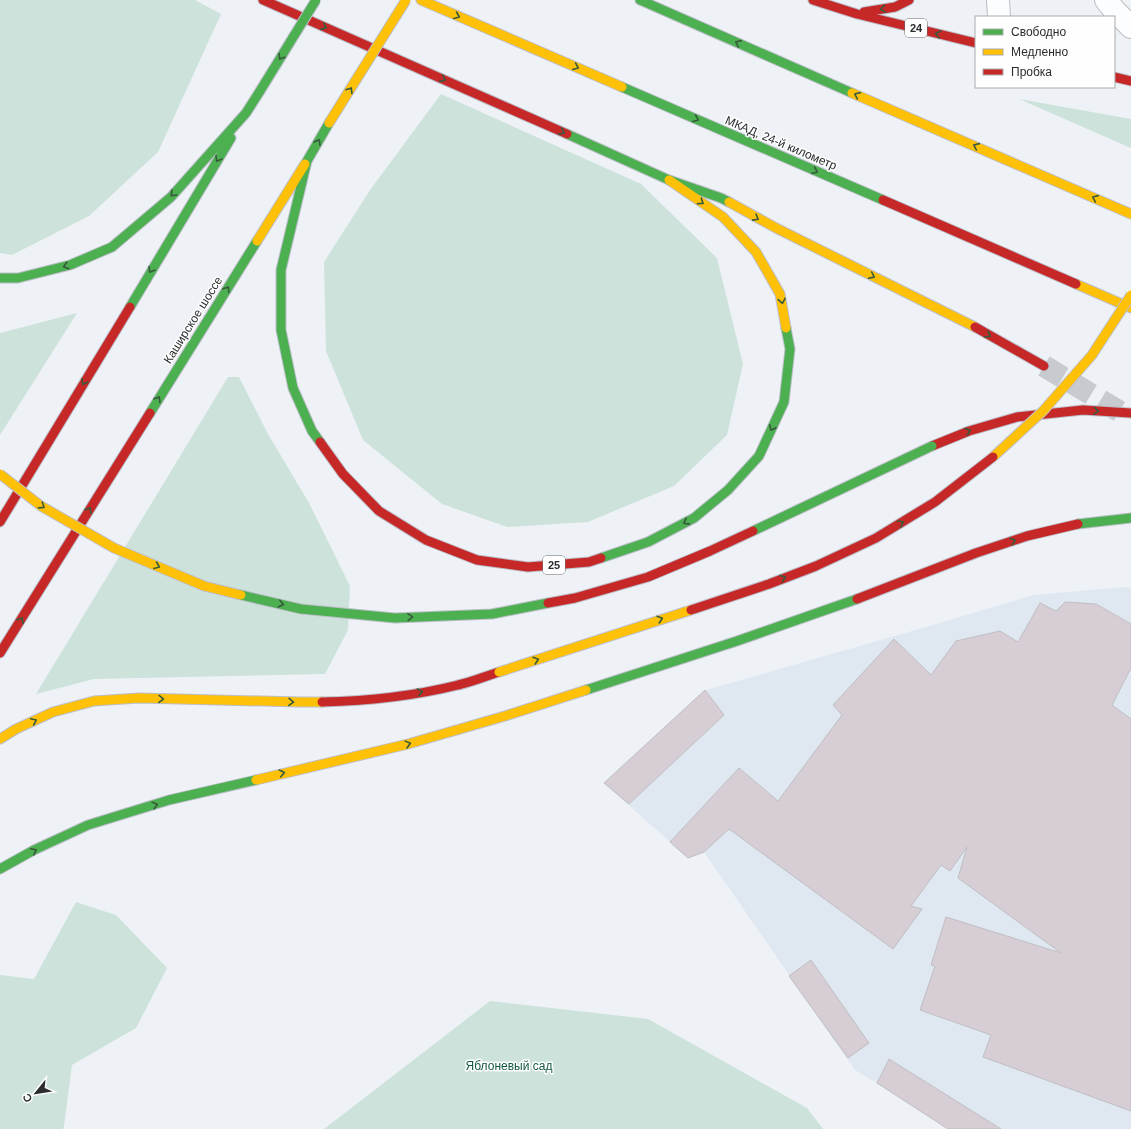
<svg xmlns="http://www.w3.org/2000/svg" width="1131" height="1129" font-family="Arial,sans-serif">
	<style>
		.built { fill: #dfe7f1 }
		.green { fill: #cde2da }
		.building { fill: #d6ced4; stroke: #bfbfc2 }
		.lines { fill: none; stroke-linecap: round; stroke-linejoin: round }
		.highway-tunnel { stroke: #c7cace; stroke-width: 22; stroke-dasharray: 22 11; stroke-linecap: butt }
		.street-casing { stroke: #b9bcbf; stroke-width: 24 }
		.fast-casing { stroke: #bcbec9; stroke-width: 11 }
		.slow-casing { stroke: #bcbec9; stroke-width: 11 }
		.jam-casing { stroke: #bcbec9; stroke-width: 11 }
		.street { stroke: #fcfdfe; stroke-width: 22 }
		.fast { stroke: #4caf50; stroke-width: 9 }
		.slow { stroke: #ffc107; stroke-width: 9 }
		.jam { stroke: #c62828; stroke-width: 9 }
		.fast-bridge-casing { stroke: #bcbec9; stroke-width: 11; stroke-linecap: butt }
		.slow-bridge-casing { stroke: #bcbec9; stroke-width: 11; stroke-linecap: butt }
		.jam-bridge-casing { stroke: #bcbec9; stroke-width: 11; stroke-linecap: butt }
		.fast-bridge { stroke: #4caf50; stroke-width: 9 }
		.slow-bridge { stroke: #ffc107; stroke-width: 9 }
		.jam-bridge { stroke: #c62828; stroke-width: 9 }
		.oneway { stroke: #365a3b }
		.labels { text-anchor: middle; stroke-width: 3; stroke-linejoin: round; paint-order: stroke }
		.shield { fill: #fefefe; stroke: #6a6b6d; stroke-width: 1 }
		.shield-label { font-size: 11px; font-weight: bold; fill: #2a2c2f }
		.street-label { font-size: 12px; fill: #2a2c2f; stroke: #fefefe }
		.park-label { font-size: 12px; fill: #12583f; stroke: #fefefe }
	</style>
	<rect width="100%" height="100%" fill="#eef2f6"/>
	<!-- built -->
	<polygon class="built" points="1125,587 1131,588 1131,1129 948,1129 877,1083 855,1070 704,852 688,858 604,783 706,690 926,627 1034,595"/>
	<!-- green -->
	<g class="green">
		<polygon points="0,0 195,0 221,14 158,152 89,216 12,255 0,253"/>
		<polygon points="441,94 641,184 717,258 743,364 727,435 674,486 588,522 507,527 442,504 363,440 326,351 324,262 370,190"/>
		<polygon points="1019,99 1131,119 1131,148"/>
		<polygon points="77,313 0,435 0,333"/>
		<polygon points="228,377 239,377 268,434 309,503 350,586 348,630 325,674 94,679 36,694"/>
		<polygon points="76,902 116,915 167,968 136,1028 72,1065 64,1126 63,1129 0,1129 0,975 34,979"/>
		<polygon points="490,1001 648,1019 807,1108 823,1129 324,1129"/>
	</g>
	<!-- building -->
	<g class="building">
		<polygon points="1065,602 1096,604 1131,624 1131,668 1112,705 1131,719 1131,1111 983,1057 991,1035 920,1010 935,966 931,965 946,917 1061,953 958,878 967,847 950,871 941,865 911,906 922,909 893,949 729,829 704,852 688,858 670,842 739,768 778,801 842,715 833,705 894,639 931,675 956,641 1000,631 1018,642 1040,603 1056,611"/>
		<polygon points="705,690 724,715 629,804 604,783"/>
		<polygon points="811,960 869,1043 848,1058 789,976"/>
		<polygon points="889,1059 1001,1129 948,1129 877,1083"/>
	</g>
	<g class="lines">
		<!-- highway-tunnel -->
		<polyline class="highway-tunnel" points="1044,366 1127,416"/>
		<defs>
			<g id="street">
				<polyline points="998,0 999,17"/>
				<polyline points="1106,0 1115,11 1131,27"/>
			</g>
			<g id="fast">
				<polyline points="640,0 852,93"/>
				<polyline points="622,87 883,200"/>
				<polyline points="567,134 669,180 721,198 729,202"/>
				<polyline points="0,278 18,278 70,265 112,247 171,197 246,113 260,91"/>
				<polyline points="130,307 231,138"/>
				<polyline points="150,413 257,241"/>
				<polyline points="320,442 312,431 293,388 281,330 281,270 307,161 329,123"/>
				<polyline points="1078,524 1131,518"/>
				<polyline points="601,558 648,542 694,518 728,490 759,456 784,402 790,349 786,328"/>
				<polyline points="586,690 737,641 857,599"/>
				<polyline points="0,869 34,850 88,825 169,800 256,780"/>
			</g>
			<g id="slow">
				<polyline points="421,0 622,87"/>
				<polyline points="852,93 1131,214"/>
				<polyline points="669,180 723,217 756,252 780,294 786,328"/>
				<polyline points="729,202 776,228 975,327"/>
				<polyline points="257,241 305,164"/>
				<polyline points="1076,284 1131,308"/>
				<polyline points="0,739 16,729 53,712 94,701 139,698 300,702 322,702"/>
				<polyline points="256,780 408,744 505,716 586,690"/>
			</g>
			<g id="jam">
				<polyline points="263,0 567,134"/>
				<polyline points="813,0 857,14 976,43"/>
				<polyline points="864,12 895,7 909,0"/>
				<polyline points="1114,77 1131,81"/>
				<polyline points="883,200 1076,284"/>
				<polyline points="975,327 1044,366"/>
				<polyline points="320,442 343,474 379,511 426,540 477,560 528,567 589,562 601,558"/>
				<polyline points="932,446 969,431 1017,417 1083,410 1131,413"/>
				<polyline points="0,522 130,307"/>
				<polyline points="857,599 976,553 1027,536 1078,524"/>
				<polyline points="0,653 150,413"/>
				<path d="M 322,702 C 368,701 414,696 458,685 C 472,682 486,676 499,672"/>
			</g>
		</defs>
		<!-- street casing -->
		<use href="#street" class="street-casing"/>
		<!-- fast casing -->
		<use href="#fast" class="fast-casing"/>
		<!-- slow casing -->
		<use href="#slow" class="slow-casing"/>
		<!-- jam casing -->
		<use href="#jam" class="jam-casing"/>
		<!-- street -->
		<use href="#street" class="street"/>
		<!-- fast -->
		<use href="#fast" class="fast"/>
		<!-- slow -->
		<use href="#slow" class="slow"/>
		<!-- jam -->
		<use href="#jam" class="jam"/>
		<defs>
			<g id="fast-bridge">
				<polyline points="260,91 316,0"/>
				<polyline points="753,531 932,446"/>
				<polyline points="241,595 301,609 395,618 492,614 548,603"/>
			</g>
			<g id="slow-bridge">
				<polyline points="329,123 406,0"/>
				<polyline points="993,457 1043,411 1092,355 1131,295"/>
				<polyline points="0,474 41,506 114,548 204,586 241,595"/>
				<polyline points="499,672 691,610"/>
			</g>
			<g id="jam-bridge">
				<polyline points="548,603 575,598 648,577 710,551 753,531"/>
				<polyline points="691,610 769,584 816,566 876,538 935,502 993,457"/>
			</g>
		</defs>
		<!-- fast-bridge casing -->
		<use href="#fast-bridge" class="fast-bridge-casing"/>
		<!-- slow-bridge casing -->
		<use href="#slow-bridge" class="slow-bridge-casing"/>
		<!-- jam-bridge casing -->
		<use href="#jam-bridge" class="jam-bridge-casing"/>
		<!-- fast-bridge -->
		<use href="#fast-bridge" class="fast-bridge"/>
		<!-- slow-bridge -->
		<use href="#slow-bridge" class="slow-bridge"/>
		<!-- jam-bridge -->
		<use href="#jam-bridge" class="jam-bridge"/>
	</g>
	<!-- one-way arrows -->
	<defs><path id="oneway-chevron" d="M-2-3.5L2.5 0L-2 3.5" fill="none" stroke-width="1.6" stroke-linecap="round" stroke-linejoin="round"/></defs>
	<g class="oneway">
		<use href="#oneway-chevron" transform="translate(883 9) rotate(170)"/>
		<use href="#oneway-chevron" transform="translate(457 16) rotate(23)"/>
		<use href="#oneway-chevron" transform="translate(324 27) rotate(24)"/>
		<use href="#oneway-chevron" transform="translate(938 34) rotate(-166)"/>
		<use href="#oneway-chevron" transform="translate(738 43) rotate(-156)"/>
		<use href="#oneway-chevron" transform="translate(281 57) rotate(122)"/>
		<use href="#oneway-chevron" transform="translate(576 67) rotate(23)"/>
		<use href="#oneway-chevron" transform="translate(443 79) rotate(24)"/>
		<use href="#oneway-chevron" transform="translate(350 90) rotate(-58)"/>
		<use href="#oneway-chevron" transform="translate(857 95) rotate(-156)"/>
		<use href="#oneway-chevron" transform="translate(696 119) rotate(23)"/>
		<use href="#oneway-chevron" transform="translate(562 132) rotate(24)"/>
		<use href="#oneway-chevron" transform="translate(318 142) rotate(-59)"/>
		<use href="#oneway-chevron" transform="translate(976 146) rotate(-156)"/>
		<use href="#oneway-chevron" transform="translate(218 159) rotate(121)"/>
		<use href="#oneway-chevron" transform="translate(815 171) rotate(23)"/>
		<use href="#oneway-chevron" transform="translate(173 194) rotate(134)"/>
		<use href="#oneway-chevron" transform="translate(1095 198) rotate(-156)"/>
		<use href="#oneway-chevron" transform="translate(701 202) rotate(34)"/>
		<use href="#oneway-chevron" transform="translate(756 218) rotate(29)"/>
		<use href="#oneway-chevron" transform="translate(66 266) rotate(164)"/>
		<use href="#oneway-chevron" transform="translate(151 270) rotate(121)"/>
		<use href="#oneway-chevron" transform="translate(872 276) rotate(26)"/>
		<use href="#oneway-chevron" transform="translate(227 289) rotate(-58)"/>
		<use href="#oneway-chevron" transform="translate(782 301) rotate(80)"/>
		<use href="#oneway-chevron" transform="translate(988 335) rotate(30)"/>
		<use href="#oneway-chevron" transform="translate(84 382) rotate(121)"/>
		<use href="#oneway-chevron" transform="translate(158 399) rotate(-58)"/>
		<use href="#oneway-chevron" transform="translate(1096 411) rotate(4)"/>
		<use href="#oneway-chevron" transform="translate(772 428) rotate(115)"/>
		<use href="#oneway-chevron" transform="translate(968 431) rotate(-20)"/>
		<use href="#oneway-chevron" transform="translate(42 506) rotate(33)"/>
		<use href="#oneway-chevron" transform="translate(89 510) rotate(-58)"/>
		<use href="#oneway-chevron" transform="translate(686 522) rotate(152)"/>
		<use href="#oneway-chevron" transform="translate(901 523) rotate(-31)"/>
		<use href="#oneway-chevron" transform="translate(1013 541) rotate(-19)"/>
		<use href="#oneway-chevron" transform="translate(157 566) rotate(23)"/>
		<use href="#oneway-chevron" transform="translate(783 578) rotate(-21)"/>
		<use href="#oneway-chevron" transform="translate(281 604) rotate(13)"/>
		<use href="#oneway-chevron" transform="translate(410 617) rotate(-2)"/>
		<use href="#oneway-chevron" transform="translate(660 619) rotate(-18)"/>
		<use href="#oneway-chevron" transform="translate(21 620) rotate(-58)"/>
		<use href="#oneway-chevron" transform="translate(536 660) rotate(-18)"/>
		<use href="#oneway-chevron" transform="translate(420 692) rotate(-11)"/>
		<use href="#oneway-chevron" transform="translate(161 699) rotate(1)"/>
		<use href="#oneway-chevron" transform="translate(291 702) rotate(1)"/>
		<use href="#oneway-chevron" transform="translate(34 721) rotate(-25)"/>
		<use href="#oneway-chevron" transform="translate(408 744) rotate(-15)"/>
		<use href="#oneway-chevron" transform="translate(282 773) rotate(-13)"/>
		<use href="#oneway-chevron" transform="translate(155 805) rotate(-17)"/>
		<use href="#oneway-chevron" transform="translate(34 851) rotate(-27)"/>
	</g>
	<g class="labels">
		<!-- shield labels -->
		<g class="shield">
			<rect x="905" y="19" width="22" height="18" rx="3"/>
			<rect x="543" y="556" width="22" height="18" rx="3"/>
		</g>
		<g class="shield-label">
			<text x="916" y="32">24</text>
			<text x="554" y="569">25</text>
		</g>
		<!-- street labels -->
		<g class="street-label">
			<text transform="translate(781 143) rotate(23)" y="4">МКАД, 24-й километр</text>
			<text transform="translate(193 320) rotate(-58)" y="4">Каширское шоссе</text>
		</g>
		<!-- park labels -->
		<g class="park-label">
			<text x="509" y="1070">Яблоневый сад</text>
		</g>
	</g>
	<!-- legend -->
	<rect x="975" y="16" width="140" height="72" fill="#fefefe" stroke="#a9aaab"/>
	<rect x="983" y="29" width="20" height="6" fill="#4caf50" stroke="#a9aaab"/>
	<text x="1011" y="36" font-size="12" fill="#2a2c2f">Свободно</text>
	<rect x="983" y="49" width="20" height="6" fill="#ffc107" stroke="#a9aaab"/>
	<text x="1011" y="56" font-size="12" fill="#2a2c2f">Медленно</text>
	<rect x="983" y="69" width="20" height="6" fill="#c62828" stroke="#a9aaab"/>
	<text x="1011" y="76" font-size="12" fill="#2a2c2f">Пробка</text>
	<!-- north arrow -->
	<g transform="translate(36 1093) rotate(240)" stroke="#fefefe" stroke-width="3" paint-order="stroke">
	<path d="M0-3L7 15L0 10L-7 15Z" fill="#2a2c2f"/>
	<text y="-6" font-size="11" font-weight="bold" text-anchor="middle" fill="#2a2c2f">С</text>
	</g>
</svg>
